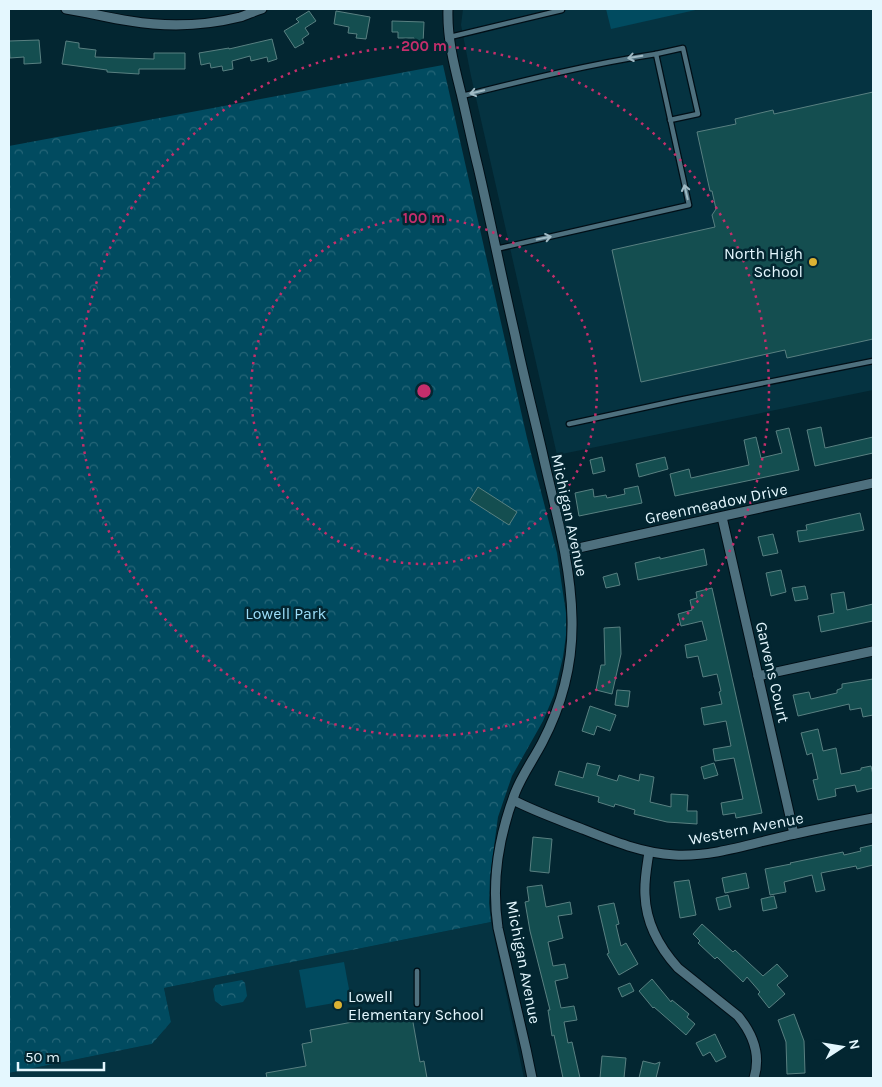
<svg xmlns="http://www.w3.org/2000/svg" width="882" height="1087" font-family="Karla,sans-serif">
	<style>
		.built { fill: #053341 }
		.green { fill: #014b60 }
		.park { fill: url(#park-crowns) }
		.building { fill: #144e50; stroke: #598081 }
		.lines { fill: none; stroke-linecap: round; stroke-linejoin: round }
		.lane-casing { stroke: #000e16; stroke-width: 7 }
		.street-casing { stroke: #000e16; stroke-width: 11 }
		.lane { stroke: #4e707e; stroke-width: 4.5 }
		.street { stroke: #4e707e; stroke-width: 9 }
		.oneway { stroke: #a0bac4 }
		.ring { fill: none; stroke: #c52e6b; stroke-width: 2.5; stroke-dasharray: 2.5 5 }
		.poi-dot { fill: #dbb233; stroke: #032631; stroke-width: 2 }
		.labels { text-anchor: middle; stroke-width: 5; stroke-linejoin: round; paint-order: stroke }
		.poi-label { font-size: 16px; fill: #e4f7fe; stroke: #032631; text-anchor: end }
		.street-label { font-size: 16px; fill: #e4f7fe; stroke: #032631 }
		.park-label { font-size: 16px; fill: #9bddf8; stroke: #032631 }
		.centre { fill: #c52e6b; stroke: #032631; stroke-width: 2.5 }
		.ring-label { font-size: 15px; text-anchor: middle; font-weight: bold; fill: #c52e6b; stroke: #032631; stroke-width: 5; stroke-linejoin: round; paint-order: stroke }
	</style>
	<defs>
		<pattern id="park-crowns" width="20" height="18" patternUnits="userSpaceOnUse" patternTransform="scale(1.25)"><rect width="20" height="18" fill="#014b60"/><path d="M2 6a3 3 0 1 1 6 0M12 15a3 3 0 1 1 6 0" fill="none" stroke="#266678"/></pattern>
	</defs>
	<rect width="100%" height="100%" fill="#032631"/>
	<!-- built -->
	<g class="built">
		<polygon points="463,9 873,9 873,390 557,455 471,76 461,25"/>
		<polygon points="491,922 524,1078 9,1078 9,1073 152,1044 171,1022 164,988"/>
	</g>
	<!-- green -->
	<g class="green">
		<polygon points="606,9 700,9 611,29"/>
		<polygon points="344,962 351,1000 306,1008 299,970"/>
	</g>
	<!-- park -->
	<g class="park">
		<polygon points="443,65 527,438 557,553 566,613 566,635 563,657 554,695 543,721 512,776 498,817 490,876 489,903 491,922 164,988 171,1022 152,1044 9,1073 9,146"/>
		<polygon points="242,980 245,983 247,996 243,1002 222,1006 215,1001 213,989 216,985"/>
	</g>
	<!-- building -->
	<g class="building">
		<polygon points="309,11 316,21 305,28 309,34 302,39 304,43 295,48 284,31 299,22 296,19"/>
		<polygon points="336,11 370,17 366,39 356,38 357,34 348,33 349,27 334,24"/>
		<polygon points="392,21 424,22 423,44 414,43 414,38 398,38 398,32 392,32"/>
		<polygon points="272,39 277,59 268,62 267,57 251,61 250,56 232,61 233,69 223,71 222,66 211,68 210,63 201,65 199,53 229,48 229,49"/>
		<polygon points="39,40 41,63 24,64 24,57 10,58 9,41"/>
		<polygon points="66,41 79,43 79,48 96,50 95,57 154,59 154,53 185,53 185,69 139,69 139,74 107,72 107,70 62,64"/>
		<polygon points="873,92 873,339 787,358 785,350 641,382 612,250 715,227 712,215 716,209 712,191 710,191 697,132 736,124 735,119 773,110 774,114"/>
		<polygon points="821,427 825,448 873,437 873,453 815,466 807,430"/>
		<polygon points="789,428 799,470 675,496 670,474 689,469 691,478 749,465 744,440 756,437 761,458 782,453 776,431"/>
		<polygon points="602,457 605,471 593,474 590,460"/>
		<polygon points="665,457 668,469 639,477 636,464"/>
		<polygon points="638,486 642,503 579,516 575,493 593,489 594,497 606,495 607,498 625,494 624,489"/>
		<polygon points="478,487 517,512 509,525 470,500"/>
		<polygon points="860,513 864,530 799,542 797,531 807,530 806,525"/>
		<polygon points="773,534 778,553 763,556 758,537"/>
		<polygon points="704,549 707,565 638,580 635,563 660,557 660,559"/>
		<polygon points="781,570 786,592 771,596 766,573"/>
		<polygon points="617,573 620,585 606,588 603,577"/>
		<polygon points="805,586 808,599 795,601 792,588"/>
		<polygon points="712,588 762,813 736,818 735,813 723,815 721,803 743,799 734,758 715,761 713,749 731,746 726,721 704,725 701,708 722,704 719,692 721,691 717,674 703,677 698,656 687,658 685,645 707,640 702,621 681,626 678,614 692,610 690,600 697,598 696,592"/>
		<polygon points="844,592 847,610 873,604 873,621 821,632 818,616 834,613 831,594"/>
		<polygon points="620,627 621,654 612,694 596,690 601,665 605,665 604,628"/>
		<polygon points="873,679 873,715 863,717 861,708 850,710 849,704 798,716 793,695 809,692 811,699 837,693 837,690 842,688 842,684"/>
		<polygon points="617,690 630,691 628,707 615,705"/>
		<polygon points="590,706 616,715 610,731 597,726 594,735 582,731"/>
		<polygon points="818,729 823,751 836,748 841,774 861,770 861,768 871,766 873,775 873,788 857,792 855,785 835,789 836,796 818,800 813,780 818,779 812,753 807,755 801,733"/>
		<polygon points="587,763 600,766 597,775 617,781 619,775 639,781 640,774 654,777 650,802 671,807 671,794 688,795 687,811 697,811 697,824 667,822 634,814 635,810 615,804 614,807 598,802 599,797 555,785 559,771 583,778"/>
		<polygon points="714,763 718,775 704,779 701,767"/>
		<polygon points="533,837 552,839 549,873 530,871"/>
		<polygon points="873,845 873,865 857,869 856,866 821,873 825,890 816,892 812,875 784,882 786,892 770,895 765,869 791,864 790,863 843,852 844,855 861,851 860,848"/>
		<polygon points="746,873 749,888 725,893 722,878"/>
		<polygon points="689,880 696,915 680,918 674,882"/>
		<polygon points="542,885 546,907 570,902 572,914 558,916 563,938 548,942 553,966 565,964 568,978 555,981 561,1008 574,1006 577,1020 564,1022 568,1043 572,1042 580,1078 563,1078 554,1035 552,1036 548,1010 550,1010 530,931 525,902 529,901 527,887"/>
		<polygon points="728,895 731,907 719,910 716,898"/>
		<polygon points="774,896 777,908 763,911 761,899"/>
		<polygon points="614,903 619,924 616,925 621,946 626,943 638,964 619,975 607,954 609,953 598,906"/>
		<polygon points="702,924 733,952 735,950 763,976 777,964 788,976 777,985 785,994 769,1008 758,994 760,992 747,977 743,982 717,957 715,959 698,943 700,941 693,934"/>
		<polygon points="652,979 671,1002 672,1000 689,1014 687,1017 695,1024 686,1035 654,1007 653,1008 639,991"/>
		<polygon points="630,983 634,991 622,997 618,988"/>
		<polygon points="411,1011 420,1062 424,1061 427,1078 267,1078 266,1073 306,1066 302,1044 312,1042 310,1030"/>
		<polygon points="794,1014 804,1041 805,1073 787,1074 786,1042 778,1020"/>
		<polygon points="715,1034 726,1057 716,1062 710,1052 703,1056 696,1043"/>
		<polygon points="602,1056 626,1058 624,1078 600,1078"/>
		<polygon points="643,1061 655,1064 660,1062 656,1078 639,1078"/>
	</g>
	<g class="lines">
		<defs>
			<g id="lane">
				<polyline points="450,37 562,10 562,9"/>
				<polyline points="656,54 683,48 698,114 670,120"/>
				<path d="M 462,96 C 526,80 590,64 656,54 L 689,205 L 496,249"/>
				<polyline points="569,424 684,399 873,361"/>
				<polyline points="417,1004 417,971"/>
			</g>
			<g id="street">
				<path d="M 66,9 C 87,12 108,18 130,21 C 166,27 204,26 240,17 C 247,15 254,11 262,9"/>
				<path d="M 448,9 C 447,38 454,65 461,93 C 467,118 472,143 478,167 C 491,223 502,279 515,335 C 523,374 533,412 542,451 C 554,506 571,562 572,619 C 573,662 562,705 542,743 C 533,760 522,775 515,793 C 498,838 491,881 498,928 L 526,1049 L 532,1078"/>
				<polyline points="722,517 794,834"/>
				<polyline points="565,551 873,483"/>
				<polyline points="758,676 873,651"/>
				<path d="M 513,800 C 534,811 557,819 580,828 C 610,840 641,853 675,855 C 716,857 755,842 795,834 C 821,828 847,823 873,818"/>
				<path d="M 649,852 C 647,866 644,880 645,895 C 646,923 659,947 678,968 L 738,1016 C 753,1034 761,1055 754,1078"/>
			</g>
		</defs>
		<!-- lane casing -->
		<use href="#lane" class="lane-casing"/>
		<!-- street casing -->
		<use href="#street" class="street-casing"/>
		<!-- lane -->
		<use href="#lane" class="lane"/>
		<!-- street -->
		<use href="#street" class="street"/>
	</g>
	<!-- one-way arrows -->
	<defs><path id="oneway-shaft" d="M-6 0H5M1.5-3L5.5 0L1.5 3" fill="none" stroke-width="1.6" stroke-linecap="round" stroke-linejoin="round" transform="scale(1.25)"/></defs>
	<g class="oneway">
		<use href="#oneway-shaft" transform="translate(635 57) rotate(171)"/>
		<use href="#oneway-shaft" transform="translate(477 92) rotate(166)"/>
		<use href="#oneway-shaft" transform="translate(686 192) rotate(-103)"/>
		<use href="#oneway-shaft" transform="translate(544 238) rotate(-12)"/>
	</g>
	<!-- distance rings -->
	<g class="ring">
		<circle cx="424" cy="391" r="173"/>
		<circle cx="424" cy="391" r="345"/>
	</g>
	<!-- markers -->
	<g class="poi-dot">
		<circle cx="813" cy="262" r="5"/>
		<circle cx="338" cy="1005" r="5"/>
	</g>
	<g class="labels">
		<!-- poi labels -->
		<g class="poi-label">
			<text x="803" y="259">North High<tspan x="803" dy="18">School</tspan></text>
			<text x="348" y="1002" text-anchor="start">Lowell<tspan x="348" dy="18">Elementary School</tspan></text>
		</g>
		<!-- street labels -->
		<g class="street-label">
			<text transform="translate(716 503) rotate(-12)" y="6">Greenmeadow Drive</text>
			<text transform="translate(570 515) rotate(78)" y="6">Michigan Avenue</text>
			<text transform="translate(773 672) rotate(77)" y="6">Garvens Court</text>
			<text transform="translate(746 828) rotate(-11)" y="6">Western Avenue</text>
			<text transform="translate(524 962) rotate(79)" y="6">Michigan Avenue</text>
		</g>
		<!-- park labels -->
		<g class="park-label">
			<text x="286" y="619">Lowell Park</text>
		</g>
	</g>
	<circle cx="424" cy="391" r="8" class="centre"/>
	<g class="ring-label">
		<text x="424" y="51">200 m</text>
		<text x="424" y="223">100 m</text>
	</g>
	<!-- border -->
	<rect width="882" height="1087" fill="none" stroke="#e4f7fe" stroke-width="20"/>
	<!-- north arrow -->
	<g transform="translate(842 1047) rotate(78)" stroke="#032631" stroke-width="4" paint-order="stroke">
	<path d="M0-4L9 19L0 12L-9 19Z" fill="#e4f7fe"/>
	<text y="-8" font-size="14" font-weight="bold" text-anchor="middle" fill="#e4f7fe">N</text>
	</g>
	<!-- scale -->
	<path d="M18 1062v8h86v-8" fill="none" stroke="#e4f7fe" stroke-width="2.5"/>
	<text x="25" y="1062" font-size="15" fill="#e4f7fe" stroke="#032631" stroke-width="4" paint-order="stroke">50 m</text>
</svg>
